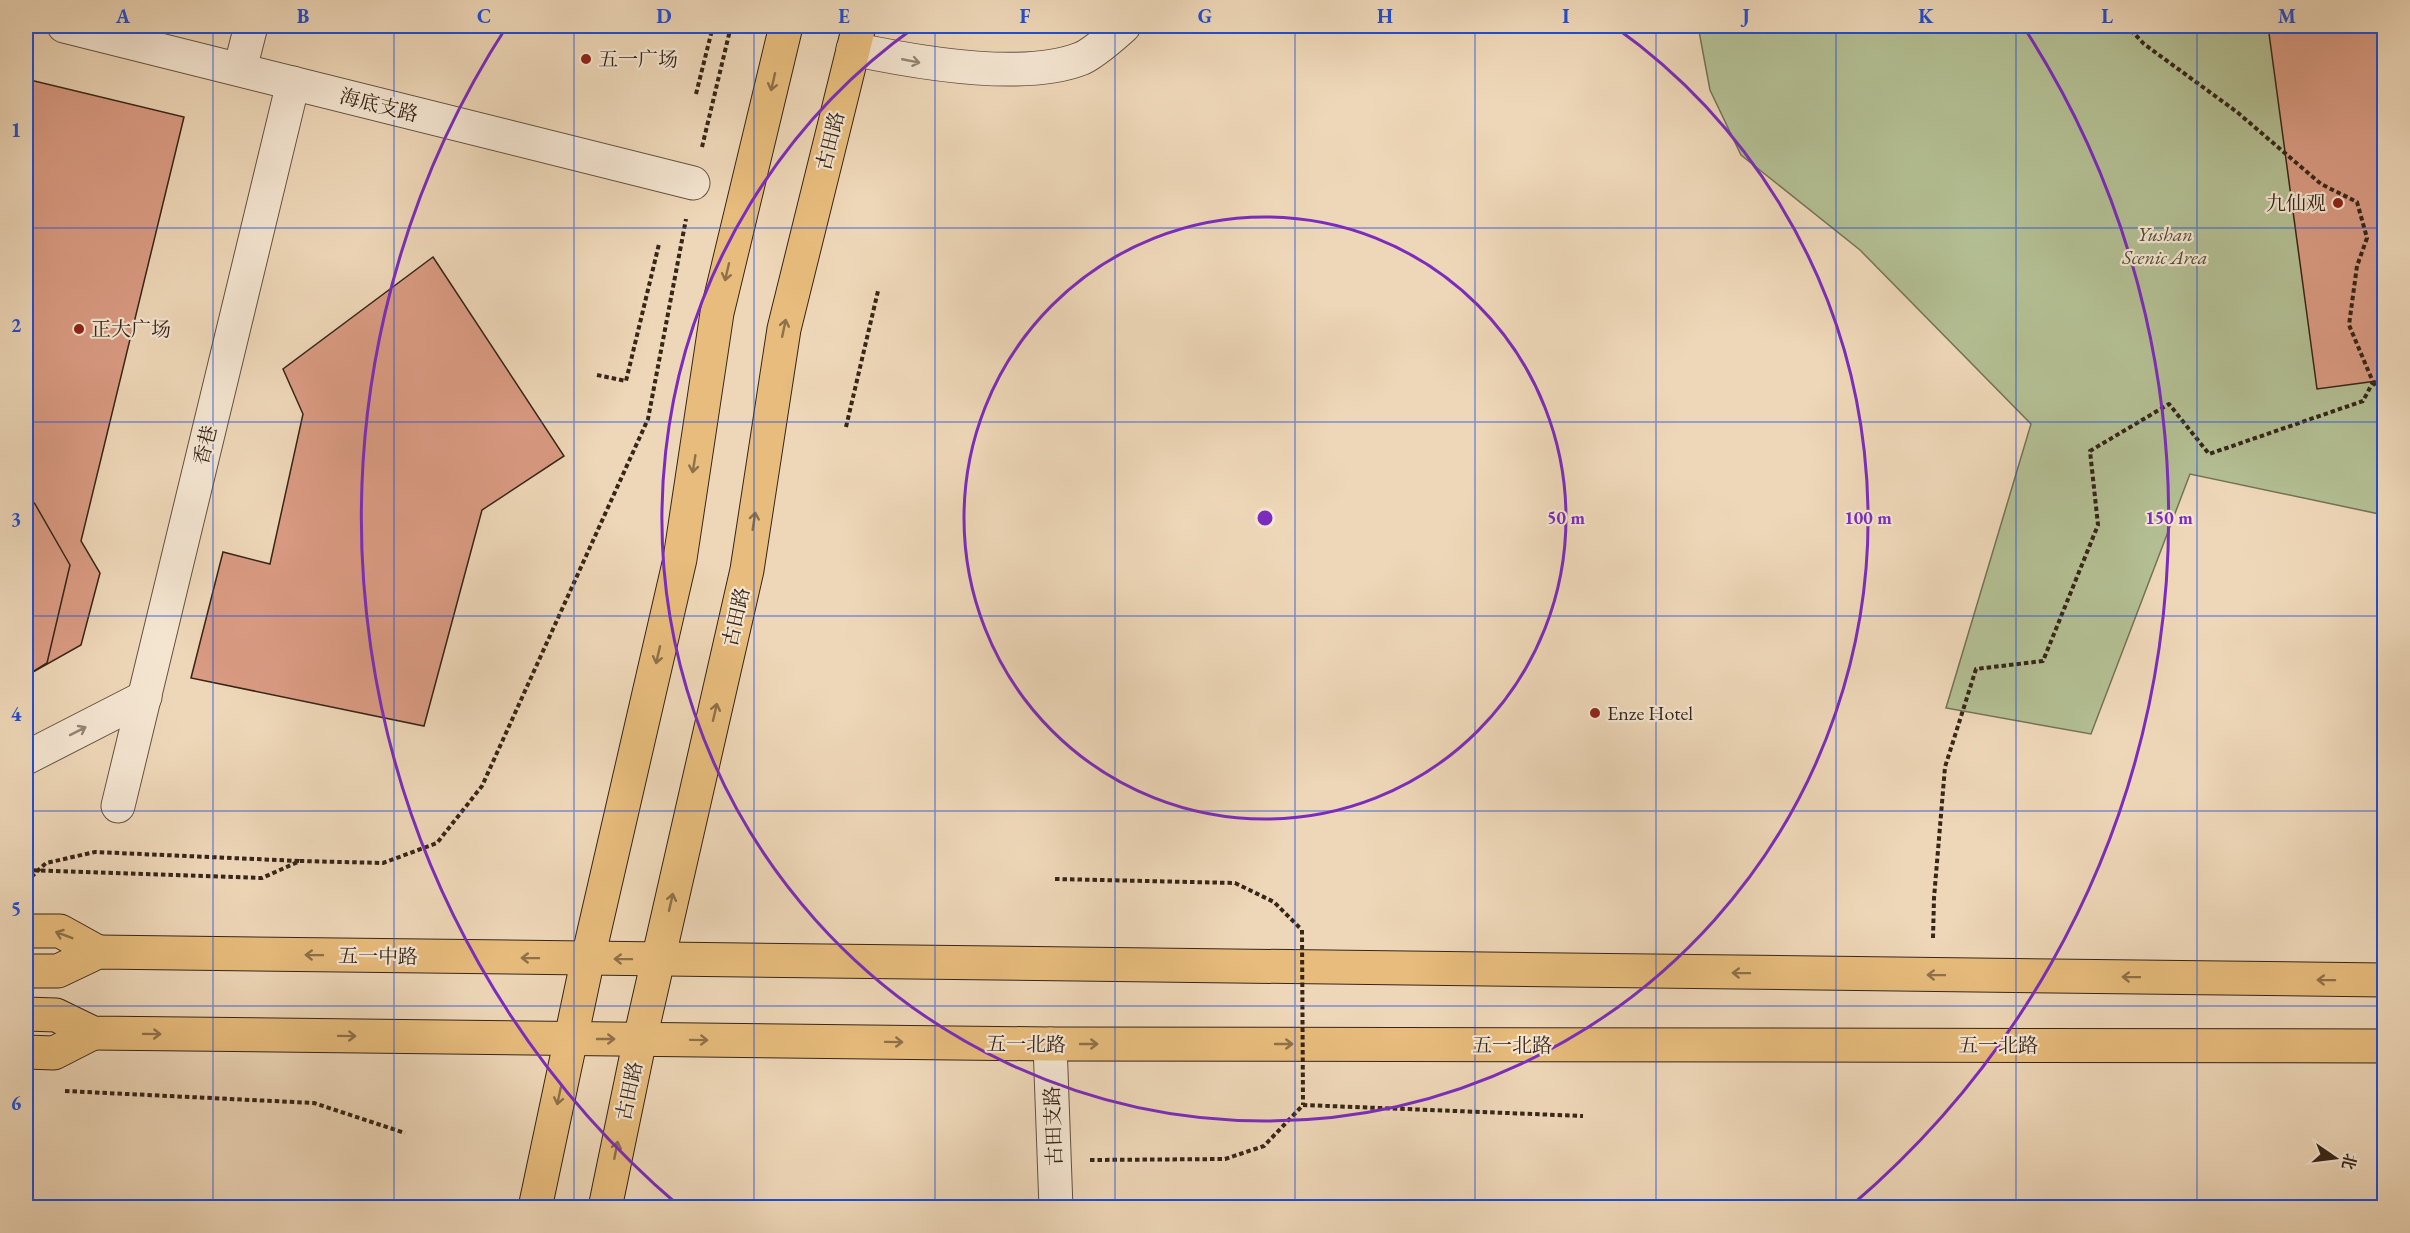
<svg xmlns="http://www.w3.org/2000/svg" width="2410" height="1233" font-family="'EB Garamond','Noto Serif SC',serif">
	<style>
		.green { fill: #b3bf93; stroke: #747256; stroke-width: 1.5 }
		.building { fill: #da9b83; stroke: #362519; stroke-width: 1.5 }
		.lines { fill: none; stroke-linecap: round; stroke-linejoin: round }
		.minor-casing { stroke: #645241; stroke-width: 35 }
		.major-casing { stroke: #362519; stroke-width: 35 }
		.path { stroke: #362519; stroke-width: 4; stroke-dasharray: 4.5 3; stroke-linecap: butt }
		.minor { stroke: #f4e5d1; stroke-width: 33 }
		.major { stroke: #e7bc7c; stroke-width: 33 }
		.path-bridge { stroke: #362519; stroke-width: 4; stroke-dasharray: 4.5 3; stroke-linecap: butt }
		.oneway { stroke: #958575 }
		.oneway2 { stroke: #8e704a }
		.grid { fill: none; stroke: #1d4ed8; stroke-width: 1.5; stroke-opacity: 0.55 }
		.ring { fill: none; stroke: #7b2cbf; stroke-width: 3 }
		.poi-dot { fill: #8f2418; stroke: #f4e5d1; stroke-width: 2 }
		.labels { text-anchor: middle; stroke-width: 4.5; stroke-linejoin: round; paint-order: stroke }
		.poi-label { font-size: 20px; fill: #362519; stroke: #f4e5d1; text-anchor: start }
		.street-label { font-size: 20px; fill: #362519; stroke: #f4e5d1 }
		.park-label { font-size: 20px; font-style: italic; fill: #554c38; stroke: #f4e5d1 }
		.centre { fill: #7b2cbf; stroke: #f4e5d1; stroke-width: 3 }
		.ring-label { font-size: 18px; text-anchor: middle; font-weight: bold; fill: #7b2cbf; stroke: #f4e5d1; stroke-width: 4.5; stroke-linejoin: round; paint-order: stroke }
		.neatline { fill: none; stroke: #1d4ed8; stroke-width: 2 }
		.grid-label { font-size: 20px; text-anchor: middle; font-weight: bold; fill: #1d4ed8 }
	</style>
	<rect width="100%" height="100%" fill="#eed7b8"/>
	<filter id="stains"><feTurbulence type="fractalNoise" baseFrequency=".00333" numOctaves="4"/><feColorMatrix values="0 0 0 0 .2 0 0 0 0 .09 0 0 0 0 .02 0 0 0 .5 -.17"/></filter>
	<radialGradient id="worn" r=".72"><stop offset=".6" stop-color="#630" stop-opacity="0"/><stop offset="1" stop-color="#630" stop-opacity=".3"/></radialGradient>
	<!-- green -->
	<polygon class="green" points="1698,26 2384,26 2384,515 2190,474 2091,734 1946,708 2031,424 1860,250 1741,155 1710,90"/>
	<!-- building -->
	<g class="building">
		<polygon points="2268,26 2384,26 2384,380 2317,389"/>
		<polygon points="26,79 184,117 81,541 100,573 81,645 26,676"/>
		<polygon points="433,257 564,456 482,510 424,726 191,678 223,552 270,564 303,414 283,369"/>
		<polygon points="26,494 35,504 70,565 47,663 26,676"/>
	</g>
	<g class="lines">
		<defs>
			<g id="minor">
				<polyline points="64,26 693,183"/>
				<path d="M 853,49 C 914,62 1022,81 1080,59 C 1093,54 1114,35 1124,26"/>
				<polyline points="240,69 251,26"/>
				<polyline points="26,758 145,697"/>
				<polyline points="118,806 293,83"/>
				<polyline points="1050,1044 1056,1208"/>
			</g>
			<g id="major">
				<polyline points="26,931 60,931 98,952"/>
				<polyline points="26,971 58,971 98,952 2384,980"/>
				<polyline points="26,1014 56,1015 93,1033 1050,1044 2384,1046"/>
				<polyline points="26,1052 54,1053 93,1033"/>
				<polyline points="535,1208 588,958 680,559 717,313 786,26"/>
				<polyline points="605,1208 640,1039 747,570 784,329 859,26"/>
			</g>
		</defs>
		<!-- minor casing -->
		<use href="#minor" class="minor-casing"/>
		<!-- major casing -->
		<use href="#major" class="major-casing"/>
		<!-- path -->
		<g class="path">
			<polyline points="696,94 713,26"/>
			<polyline points="702,147 731,26"/>
			<polyline points="597,375 626,381 659,244"/>
			<polyline points="2373,382 2384,398"/>
			<polyline points="846,427 878,291"/>
			<polyline points="26,870 262,878 300,861 383,863 437,843 482,786 648,419 686,219"/>
			<polyline points="1055,879 1235,883 1274,902 1300,928"/>
			<polyline points="1933,938 1934,898 1945,767 1976,669 2043,661 2098,525 2090,451 2169,404 2209,454 2363,401 2373,382 2349,325 2357,266 2367,238 2357,202 2321,184 2237,112 2144,44 2127,26"/>
			<polyline points="65,1091 314,1103 405,1133"/>
			<polyline points="1090,1160 1225,1159 1264,1146 1303,1105 1583,1116"/>
		</g>
		<!-- minor -->
		<use href="#minor" class="minor"/>
		<!-- major -->
		<use href="#major" class="major"/>
		<!-- path-bridge -->
		<g class="path-bridge">
			<polyline points="26,882 46,863 95,852 300,861"/>
			<polyline points="1302,930 1303,1105"/>
		</g>
	</g>
	<!-- one-way arrows -->
	<defs><path id="oneway-shaft" d="M-6 0H5M1.5-3L5.5 0L1.5 3" fill="none" stroke-width="1.6" stroke-linecap="round" stroke-linejoin="round" transform="scale(1.5)"/></defs>
	<g class="oneway">
		<use href="#oneway-shaft" transform="translate(911 61) rotate(11)"/>
		<use href="#oneway-shaft" transform="translate(78 731) rotate(-27)"/>
	</g>
	<g class="oneway2">
		<use href="#oneway-shaft" transform="translate(773 82) rotate(103)"/>
		<use href="#oneway-shaft" transform="translate(727 272) rotate(103)"/>
		<use href="#oneway-shaft" transform="translate(784 328) rotate(-78)"/>
		<use href="#oneway-shaft" transform="translate(694 464) rotate(99)"/>
		<use href="#oneway-shaft" transform="translate(754 521) rotate(-81)"/>
		<use href="#oneway-shaft" transform="translate(658 655) rotate(103)"/>
		<use href="#oneway-shaft" transform="translate(715 712) rotate(-77)"/>
		<use href="#oneway-shaft" transform="translate(671 902) rotate(-77)"/>
		<use href="#oneway-shaft" transform="translate(64 935) rotate(-159)"/>
		<use href="#oneway-shaft" transform="translate(314 955) rotate(-179)"/>
		<use href="#oneway-shaft" transform="translate(530 958) rotate(-179)"/>
		<use href="#oneway-shaft" transform="translate(623 959) rotate(-179)"/>
		<use href="#oneway-shaft" transform="translate(1741 973) rotate(-179)"/>
		<use href="#oneway-shaft" transform="translate(1936 975) rotate(-179)"/>
		<use href="#oneway-shaft" transform="translate(2131 977) rotate(-179)"/>
		<use href="#oneway-shaft" transform="translate(2326 980) rotate(-179)"/>
		<use href="#oneway-shaft" transform="translate(152 1034) rotate(1)"/>
		<use href="#oneway-shaft" transform="translate(347 1036) rotate(1)"/>
		<use href="#oneway-shaft" transform="translate(606 1039)"/>
		<use href="#oneway-shaft" transform="translate(699 1040) rotate(1)"/>
		<use href="#oneway-shaft" transform="translate(894 1042) rotate(1)"/>
		<use href="#oneway-shaft" transform="translate(1089 1044)"/>
		<use href="#oneway-shaft" transform="translate(1284 1044)"/>
		<use href="#oneway-shaft" transform="translate(559 1096) rotate(102)"/>
		<use href="#oneway-shaft" transform="translate(616 1150) rotate(-79)"/>
	</g>
	<!-- grid -->
	<path class="grid" d="M 213,26 L 213,1208M 394,26 L 394,1208M 574,26 L 574,1208M 754,26 L 754,1208M 935,26 L 935,1208M 1115,26 L 1115,1208M 1295,26 L 1295,1208M 1475,26 L 1475,1208M 1656,26 L 1656,1208M 1836,26 L 1836,1208M 2016,26 L 2016,1208M 2197,26 L 2197,1208M 26,228 L 2384,228M 26,422 L 2384,422M 26,616 L 2384,616M 26,811 L 2384,811M 26,1006 L 2384,1006"/>
	<!-- distance rings -->
	<g class="ring">
		<circle cx="1265" cy="518" r="301"/>
		<path d="M1615 27A603 603 0 1 1 915 27"/>
		<path d="M678 1205A904 904 0 0 1 507 26M2023 26A904 904 0 0 1 1852 1205"/>
	</g>
	<!-- markers -->
	<g class="poi-dot">
		<circle cx="586" cy="59" r="6"/>
		<circle cx="2338" cy="203" r="6"/>
		<circle cx="79" cy="329" r="6"/>
		<circle cx="1595" cy="713" r="6"/>
	</g>
	<g class="labels">
		<!-- poi labels -->
		<g class="poi-label">
			<text x="598" y="66">五一广场</text>
			<text x="2326" y="210" text-anchor="end">九仙观</text>
			<text x="91" y="336">正大广场</text>
			<text x="1607" y="720">Enze Hotel</text>
		</g>
		<!-- street labels -->
		<g class="street-label">
			<text transform="translate(379 105) rotate(14)" y="7">海底支路</text>
			<text transform="translate(830 141) rotate(-76)" y="7">古田路</text>
			<text transform="translate(205 445) rotate(-76)" y="7">香巷</text>
			<text transform="translate(736 617) rotate(-77)" y="7">古田路</text>
			<text transform="translate(378 956) rotate(1)" y="7">五一中路</text>
			<text transform="translate(1026 1044) rotate(1)" y="7">五一北路</text>
			<text x="1512" y="1052">五一北路</text>
			<text x="1998" y="1052">五一北路</text>
			<text transform="translate(629 1091) rotate(-78)" y="7">古田路</text>
			<text transform="translate(1053 1126) rotate(-92)" y="7">古田支路</text>
		</g>
		<!-- park labels -->
		<g class="park-label">
			<text x="2165" y="241">Yushan<tspan x="2165" dy="23">Scenic Area</tspan></text>
		</g>
	</g>
	<circle cx="1265" cy="518" r="9" class="centre"/>
	<g class="ring-label">
		<text x="1566" y="524">50 m</text>
		<text x="1868" y="524">100 m</text>
		<text x="2169" y="524">150 m</text>
	</g>
	<!-- margin -->
	<rect width="2410" height="1233" fill="none" stroke="#eed7b8" stroke-width="66"/>
	<!-- north arrow -->
	<g transform="translate(2335 1158) rotate(104)" stroke="#f4e5d1" stroke-width="4.5" paint-order="stroke">
	<path d="M0-4.5L10 22L0 15L-10 22Z" fill="#362519"/>
	<text y="-9" font-size="16" font-weight="bold" text-anchor="middle" fill="#362519">北</text>
	</g>
	<rect x="33" y="33" width="2344" height="1167" class="neatline"/>
	<g class="grid-label">
		<text x="123" y="23">A</text>
		<text x="303" y="23">B</text>
		<text x="484" y="23">C</text>
		<text x="664" y="23">D</text>
		<text x="844" y="23">E</text>
		<text x="1025" y="23">F</text>
		<text x="1205" y="23">G</text>
		<text x="1385" y="23">H</text>
		<text x="1566" y="23">I</text>
		<text x="1746" y="23">J</text>
		<text x="1926" y="23">K</text>
		<text x="2107" y="23">L</text>
		<text x="2287" y="23">M</text>
		<text x="16" y="137">1</text>
		<text x="16" y="332">2</text>
		<text x="16" y="526">3</text>
		<text x="16" y="721">4</text>
		<text x="16" y="915">5</text>
		<text x="16" y="1110">6</text>
	</g>
	<rect width="100%" height="100%" filter="url(#stains)"/>
	<rect width="100%" height="100%" fill="url(#worn)"/>
</svg>
